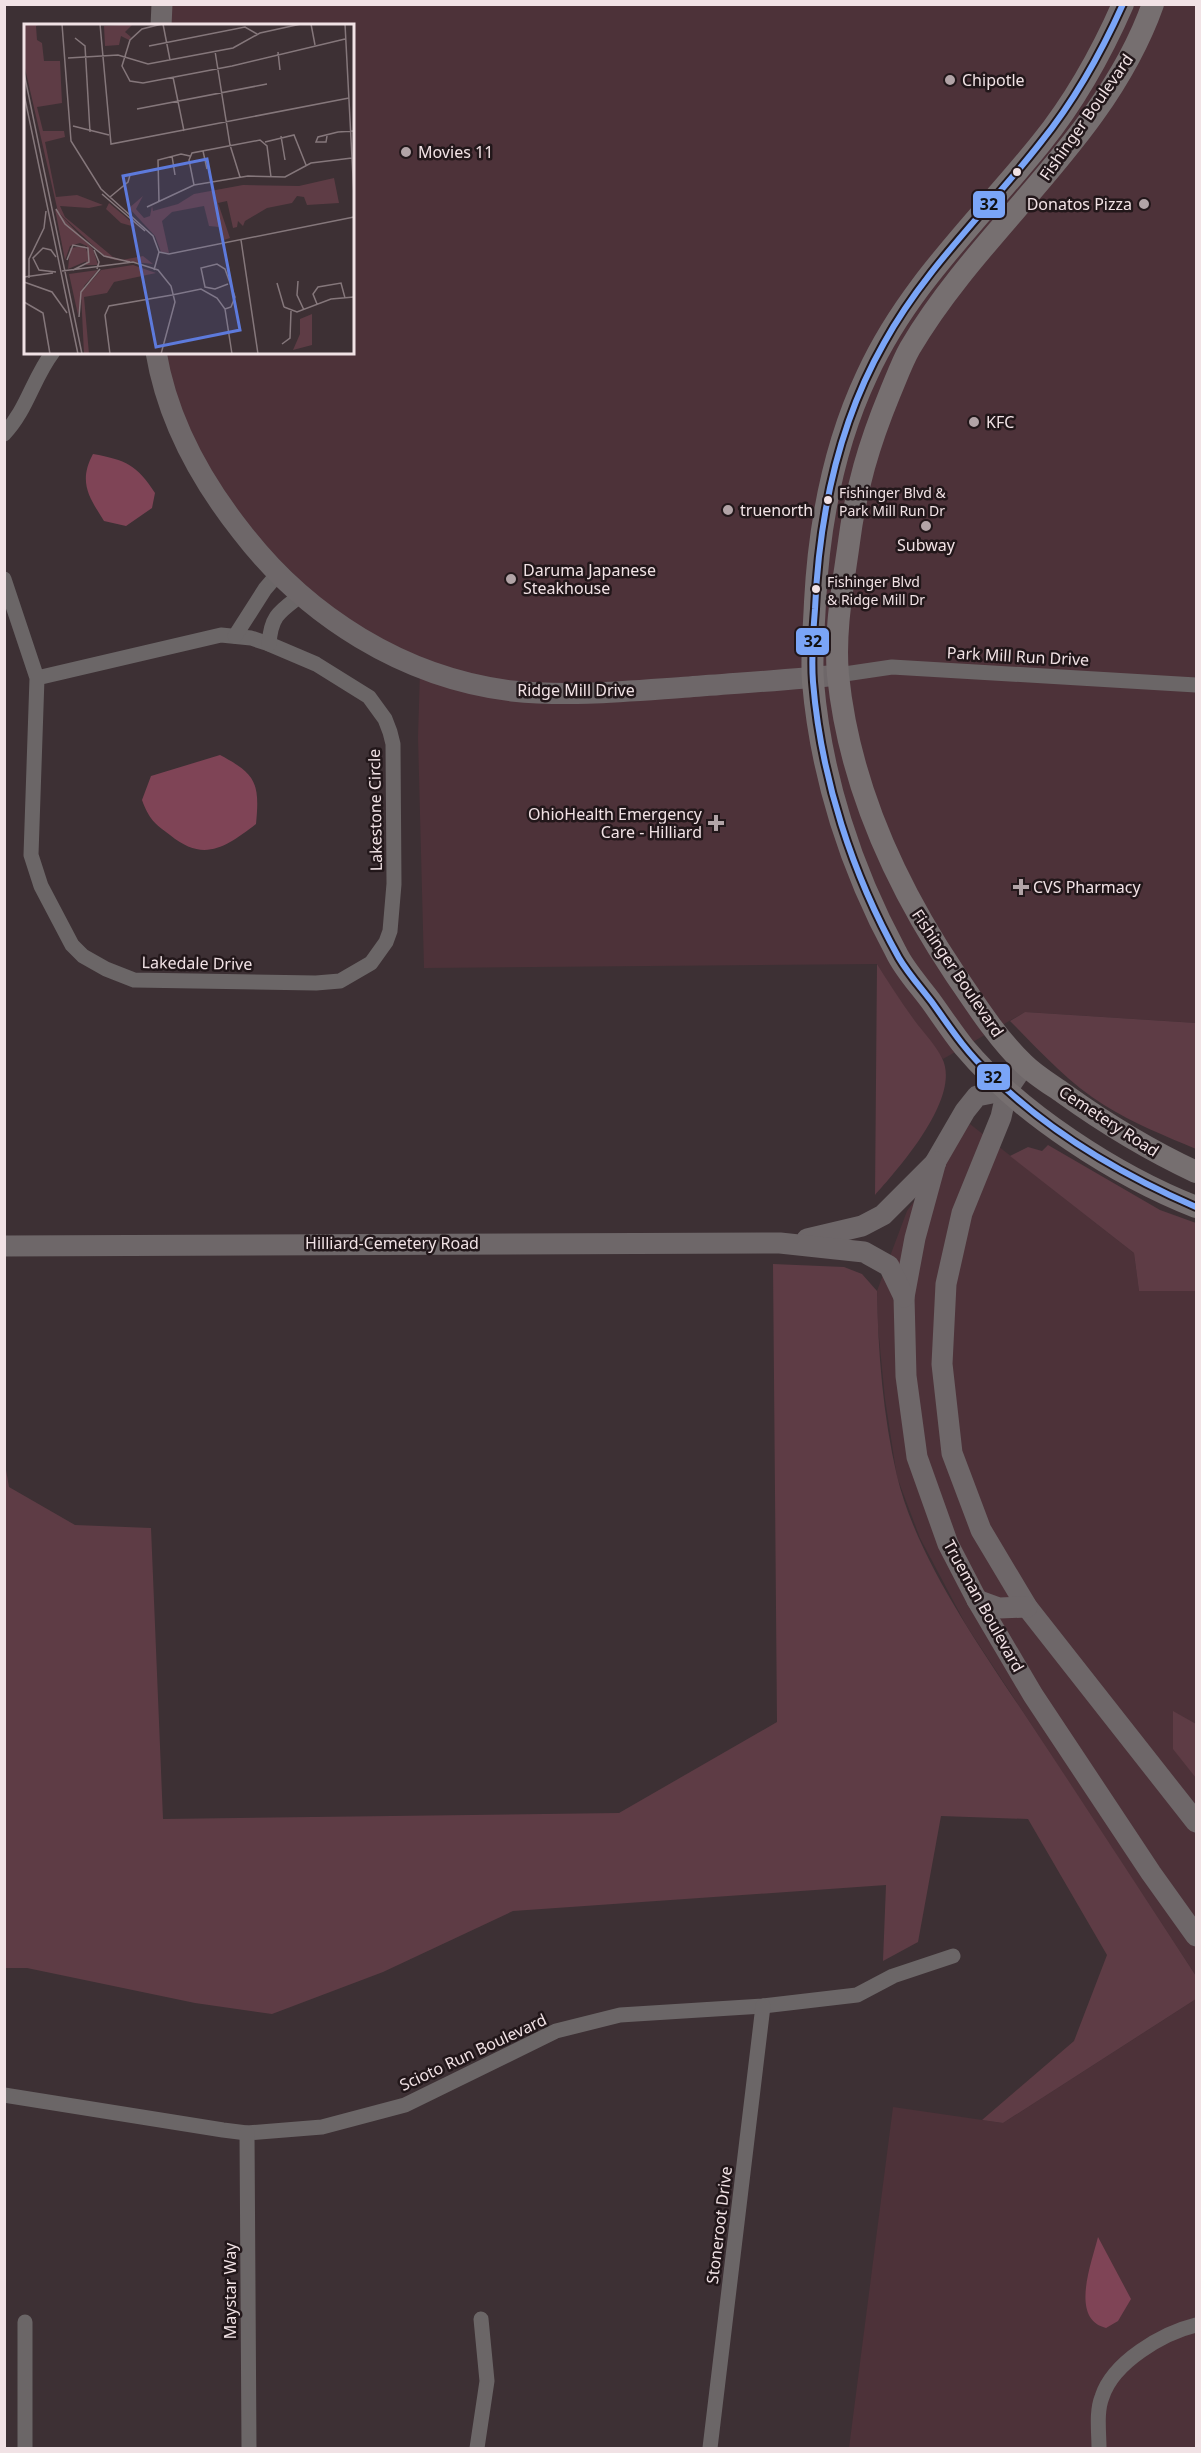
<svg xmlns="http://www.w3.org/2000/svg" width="1201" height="2453" font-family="'Noto Sans',sans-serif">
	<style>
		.built { fill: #4d3239 }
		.green { fill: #5e3c45 }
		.water { fill: #7f4456 }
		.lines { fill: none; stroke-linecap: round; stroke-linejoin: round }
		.minor { stroke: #6b6667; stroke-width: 15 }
		.secondary { stroke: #6e6769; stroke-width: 21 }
		.primary { stroke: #766f70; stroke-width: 22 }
		.bus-1-casing { stroke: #22171a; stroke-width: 10 }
		.bus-1 { stroke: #7aa5f7; stroke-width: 6 }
		.poi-dot { fill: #b2a4a7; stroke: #22171a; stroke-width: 2 }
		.bus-dot { fill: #f1e2e5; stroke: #22171a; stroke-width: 2 }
		.labels { text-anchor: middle; stroke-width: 5; stroke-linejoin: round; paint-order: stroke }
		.bus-label { font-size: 14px; fill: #f1e2e5; stroke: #22171a; text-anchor: start }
		.poi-label { font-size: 16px; fill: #f1e2e5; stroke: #22171a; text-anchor: start }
		.street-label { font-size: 16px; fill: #f1e2e5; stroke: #22171a }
		.inset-road { fill: none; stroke: #85777b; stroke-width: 1.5 }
		.view { fill: #5d7adc; fill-opacity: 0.15; stroke: #5d7adc; stroke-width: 3 }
		.inset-edge { fill: none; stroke: #f1e2e5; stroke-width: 3 }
		.line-badge { stroke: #22171a; stroke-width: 2 }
		.pale-badge-label { font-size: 16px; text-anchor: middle; font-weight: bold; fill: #111 }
	</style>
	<rect width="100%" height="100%" fill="#3d3034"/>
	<!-- built -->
	<g class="built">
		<polygon points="162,5 1196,5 1196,1023 1025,1012 943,1059 897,997 877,964 424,968 418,737 420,671 361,641 207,488 159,353 352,352 352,26 161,25"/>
		<polygon points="970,1124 1134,1253 1139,1291 1196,1291 1196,1976 966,1625 920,1538 897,1477 885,1399 878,1327 877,1291 907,1211"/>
		<polygon points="1196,1999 1196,2448 849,2448 893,2107 1003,2123"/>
	</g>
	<!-- green -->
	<g class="green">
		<path d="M 877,964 C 890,985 903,1005 918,1025 C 926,1035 936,1046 942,1058 C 962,1097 899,1168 875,1195 Z"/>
		<path d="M 1025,1012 L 1196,1023 L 1196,1149 C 1165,1136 1133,1123 1104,1105 C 1068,1083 1039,1050 1010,1021 Z"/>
		<polygon points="1048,1145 1160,1210 1196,1223 1196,1291 1139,1291 1134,1253 1010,1156 1028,1147 1042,1151"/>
		<path d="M 773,1264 L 844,1267 L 862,1274 L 877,1291 C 878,1352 883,1416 897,1476 C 917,1559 980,1647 1027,1718 C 1084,1804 1140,1890 1196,1976 L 1196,1999 L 1003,2123 L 982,2120 L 1074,2041 L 1107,1955 L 1028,1819 L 941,1816 L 918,1942 L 883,1961 L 886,1885 L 513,1911 L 383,1972 L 272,2014 L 195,2003 L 27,1968 L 5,1968 L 5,1464 L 9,1487 L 75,1525 L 151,1528 L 163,1819 L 619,1813 L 777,1722 Z"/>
		<polygon points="1173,1711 1196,1724 1196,1778 1173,1749"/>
	</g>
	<!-- water -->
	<g class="water">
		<path d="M 93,454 C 126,460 137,465 155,493 L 152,508 L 126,526 L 104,521 C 89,497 78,482 93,454 Z"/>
		<path d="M 220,755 C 256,774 260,783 256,824 C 226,847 204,863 170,835 C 154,823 149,819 142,800 L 151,776 Z"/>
		<path d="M 1098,2237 L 1131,2299 L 1118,2321 L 1106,2328 C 1069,2319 1092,2262 1098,2237 Z"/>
	</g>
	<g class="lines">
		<!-- minor -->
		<g class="minor">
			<path d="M 4,434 C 27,410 33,378 53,352"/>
			<polyline points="4,579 37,678 31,855 41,886 72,945 83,956 106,969 134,980 316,983 340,981 371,963 386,942 390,931 394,884 393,744 390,732 385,719 369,697 316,664 269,644 251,638 221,635 37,678"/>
			<polyline points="235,636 265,589 277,575"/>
			<path d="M 269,644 C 271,616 279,612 300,596"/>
			<polyline points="838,675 892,667 1196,685"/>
			<polyline points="4,2095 223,2130 247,2133 322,2127 405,2105 556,2031 620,2015 763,2006 857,1995 893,1976 953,1956"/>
			<polyline points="247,2133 249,2448"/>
			<polyline points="25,2448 25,2322"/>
			<polyline points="477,2448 487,2381 481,2319"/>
			<polyline points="710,2448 763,2006"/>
			<path d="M 1099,2448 C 1099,2432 1096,2412 1102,2397 C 1113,2362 1163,2333 1196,2325"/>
		</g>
		<!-- secondary -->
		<g class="secondary">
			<polyline points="161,26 162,4"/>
			<path d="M 156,352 C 167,418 200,479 241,531 C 306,616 404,678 512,691 C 571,697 630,691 689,687 C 739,683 789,680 838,675"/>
			<polyline points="1024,1065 1007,1090 1001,1117 962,1213 946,1284 942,1364 952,1453 981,1530 1027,1607 1196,1822"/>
			<polyline points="1007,1090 977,1096 965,1111 936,1161 915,1238 904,1297 906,1376 917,1457 948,1544 977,1600 1033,1695 1151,1873 1196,1936"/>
			<polyline points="807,1239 862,1226 883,1215 936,1162"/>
			<polyline points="4,1246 780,1243 864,1252 889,1266 904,1297"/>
			<polyline points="977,1600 999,1608 1027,1607"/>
		</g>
		<!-- primary -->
		<g class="primary">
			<path d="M 1123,4 C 1102,52 1074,102 1041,143 C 980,219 908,285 867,375 C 834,445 819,525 815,602 C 814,628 811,656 813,682 C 821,776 851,869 896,952 C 904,969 918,984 930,1000 C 941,1015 952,1032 964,1047 C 1019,1113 1117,1176 1196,1207"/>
			<path d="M 1153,4 C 1105,140 981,227 910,348 C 902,362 896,379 890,393 C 869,444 856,488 849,542 C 843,586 834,631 838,675 C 849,783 896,886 955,974 C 976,1005 997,1038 1024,1064 C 1035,1075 1050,1084 1063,1093 C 1106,1124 1149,1150 1196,1172"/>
		</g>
		<defs>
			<path id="bus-1" d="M 1123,4 C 1101,53 1075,100 1041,142 C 989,209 925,268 884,343 C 838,424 819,516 815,609 C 813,633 811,657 813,682 C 821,778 852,874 899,958 C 909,975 923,990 934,1005 C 951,1029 967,1053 989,1073 C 1048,1132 1120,1174 1196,1207"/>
		</defs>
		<!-- bus-1 casing -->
		<use href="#bus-1" class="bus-1-casing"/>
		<!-- bus-1 -->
		<use href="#bus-1" class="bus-1"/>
	</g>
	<!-- markers -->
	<g class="poi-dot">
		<circle cx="950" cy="80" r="6"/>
		<circle cx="406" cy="152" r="6"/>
		<circle cx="1144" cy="204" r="6"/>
		<circle cx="974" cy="422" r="6"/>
		<circle cx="728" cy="510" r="6"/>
		<circle cx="926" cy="526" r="6"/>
		<circle cx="511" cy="579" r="6"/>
		<path d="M713 814h6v6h6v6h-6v6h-6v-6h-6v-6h6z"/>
		<path d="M1018 878h6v6h6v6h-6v6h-6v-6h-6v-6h6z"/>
	</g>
	<g class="bus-dot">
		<circle cx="1017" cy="172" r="5"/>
		<circle cx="828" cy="500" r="5"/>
		<circle cx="816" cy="589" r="5"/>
	</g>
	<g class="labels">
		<!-- bus labels -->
		<g class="bus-label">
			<text x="839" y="498">Fishinger Blvd &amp;<tspan x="839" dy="18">Park Mill Run Dr</tspan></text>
			<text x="827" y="587">Fishinger Blvd<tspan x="827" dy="18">&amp; Ridge Mill Dr</tspan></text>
		</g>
		<!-- poi labels -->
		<g class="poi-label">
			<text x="962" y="86">Chipotle</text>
			<text x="418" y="158">Movies 11</text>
			<text x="1132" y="210" text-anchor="end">Donatos Pizza</text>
			<text x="986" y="428">KFC</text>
			<text x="740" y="516">truenorth</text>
			<text x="926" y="551" text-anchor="middle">Subway</text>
			<text x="523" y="576">Daruma Japanese<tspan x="523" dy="18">Steakhouse</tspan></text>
			<text x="702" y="820" text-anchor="end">OhioHealth Emergency<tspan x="702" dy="18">Care - Hilliard</tspan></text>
			<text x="1033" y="893">CVS Pharmacy</text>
		</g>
		<!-- street labels -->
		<g class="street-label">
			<text transform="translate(1086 117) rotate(-55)" y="6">Fishinger Boulevard</text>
			<text transform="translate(1018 656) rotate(3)" y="6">Park Mill Run Drive</text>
			<text x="576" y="696">Ridge Mill Drive</text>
			<text transform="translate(375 810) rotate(-91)" y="6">Lakestone Circle</text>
			<text transform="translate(197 963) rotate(1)" y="6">Lakedale Drive</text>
			<text transform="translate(958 973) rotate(56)" y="6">Fishinger Boulevard</text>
			<text transform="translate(1109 1121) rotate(33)" y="6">Cemetery Road</text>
			<text x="392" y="1249">Hilliard-Cemetery Road</text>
			<text transform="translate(984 1606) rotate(61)" y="6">Trueman Boulevard</text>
			<text transform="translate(473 2052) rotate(-25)" y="6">Scioto Run Boulevard</text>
			<text transform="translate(719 2225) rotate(-83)" y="6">Stoneroot Drive</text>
			<text transform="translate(230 2291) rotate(-90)" y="6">Maystar Way</text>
		</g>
	</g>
	<!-- overview -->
	<g transform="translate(24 24)">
		<rect width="330" height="330" fill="#3d3034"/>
		<path d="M 0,0 L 16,0 L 12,2 L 13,16 L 18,19 L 20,37 L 36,37 L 38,79 L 13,83 L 19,107 L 40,107 L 41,113 L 21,118 L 32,173 L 53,171 L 79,181 L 65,184 L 36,182 L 41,193 L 89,233 L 98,236 L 119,232 L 129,240 L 91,236 L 81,233 L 34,188 L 0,40 ZM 109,0 L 101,8 L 107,13 L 105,16 L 97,12 L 95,21 L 81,22 L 80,2 ZM 310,154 L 315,179 L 283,181 L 280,173 L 273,172 L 268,179 L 243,184 L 221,197 L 219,202 L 214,197 L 213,203 L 209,204 L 203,177 L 194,179 L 206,214 L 200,216 L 195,203 L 185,202 L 180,182 L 148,188 L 138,197 L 145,229 L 137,228 L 131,212 L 105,184 L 119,172 L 112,185 L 120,194 L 126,192 L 128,182 L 129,187 L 154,180 L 170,170 L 219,161 L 275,162 ZM 85,179 L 110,200 L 111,203 L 97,199 L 82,185 ZM 31,185 L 69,225 L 74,241 L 62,241 L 63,222 L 56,219 L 46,222 L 41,236 ZM 61,222 L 65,236 L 44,245 L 46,224 ZM 109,241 L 132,249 L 90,258 L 83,269 L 60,273 L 65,330 L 60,330 L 57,269 L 77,246 ZM 74,246 L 60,262 L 54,291 L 45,250 ZM 288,290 L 288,321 L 269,326 L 276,310 L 276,295 Z" fill="#5e3c45"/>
		<path class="inset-road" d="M 38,0 L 47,117 L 77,165 L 129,212 L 135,228 L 130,246M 76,0 L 87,120 L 325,74M 138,0 L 118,5 L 106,16 L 98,42 L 106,57 L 119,59 L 208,42 L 321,15M 139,0 L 146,36M 287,0 L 291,21M 321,0 L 330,172M 51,14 L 61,22 L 66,108M 125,22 L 221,3 L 233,10M 191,27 L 206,121 L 216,153M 254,28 L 256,46M 44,34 L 94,31 L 124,40 L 209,24 L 236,9 L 277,0M 0,49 L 58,330M 149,53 L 160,107M 0,70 L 54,330M 113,85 L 243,60M 49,102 L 85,111M 257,112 L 261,136M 303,112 L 302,118 L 292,118 L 294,113 L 314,108 L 330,107M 241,118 L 270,111 L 282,141M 179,127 L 183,145M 148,132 L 151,151M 170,161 L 165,136 L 168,129 L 236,116 L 243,122 L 247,153M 78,170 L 121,207M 86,173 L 104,158 L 106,151M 135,177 L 134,136 L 157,130 L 166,132M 123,183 L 170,161 L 224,152 L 261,153 L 287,139 L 328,134M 32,185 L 41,200 L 80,232 L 106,238M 217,216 L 234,330M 70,226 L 75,238 L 73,245M 135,228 L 145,230 L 330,193M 43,236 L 49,221 L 64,224 L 65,238 L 49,246M 38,247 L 109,238 L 134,246 L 147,262 L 151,278 L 137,330M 32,248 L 15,246 L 9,234 L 19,224 L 27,226 L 32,233M 0,253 L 29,249M 5,254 L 5,235 L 20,204 L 22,187M 274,257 L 273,271 L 280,286M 0,258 L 28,268 L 43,289M 253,259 L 260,283M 148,271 L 177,265 L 193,274 L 201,285 L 208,330M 0,278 L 19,289 L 26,330M 293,280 L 289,270 L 294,263 L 317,259 L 321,274M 260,283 L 273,288 L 307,275 L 330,273M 201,285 L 207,283 L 211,273 L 201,245 L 193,240 L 177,244 L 181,263 L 191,265 L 204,260M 55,293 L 57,268 L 76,245M 258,320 L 266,314 L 267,287M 86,330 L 81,291 L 85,282 L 148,271"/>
		<path class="view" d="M 183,135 L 216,306 L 132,323 L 99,152 Z"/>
		<rect width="330" height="330" class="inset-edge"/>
	</g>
	<g class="line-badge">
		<rect x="972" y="190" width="34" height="29" rx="6" fill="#7aa5f7"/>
		<rect x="795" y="627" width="35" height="29" rx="6" fill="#7aa5f7"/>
		<rect x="976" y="1063" width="35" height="28" rx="6" fill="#7aa5f7"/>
	</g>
	<g class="pale-badge-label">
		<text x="989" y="210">32</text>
		<text x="813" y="647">32</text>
		<text x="993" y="1083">32</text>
	</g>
	<!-- border -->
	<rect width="1201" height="2453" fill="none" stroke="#f1e2e5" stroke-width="12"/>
</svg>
